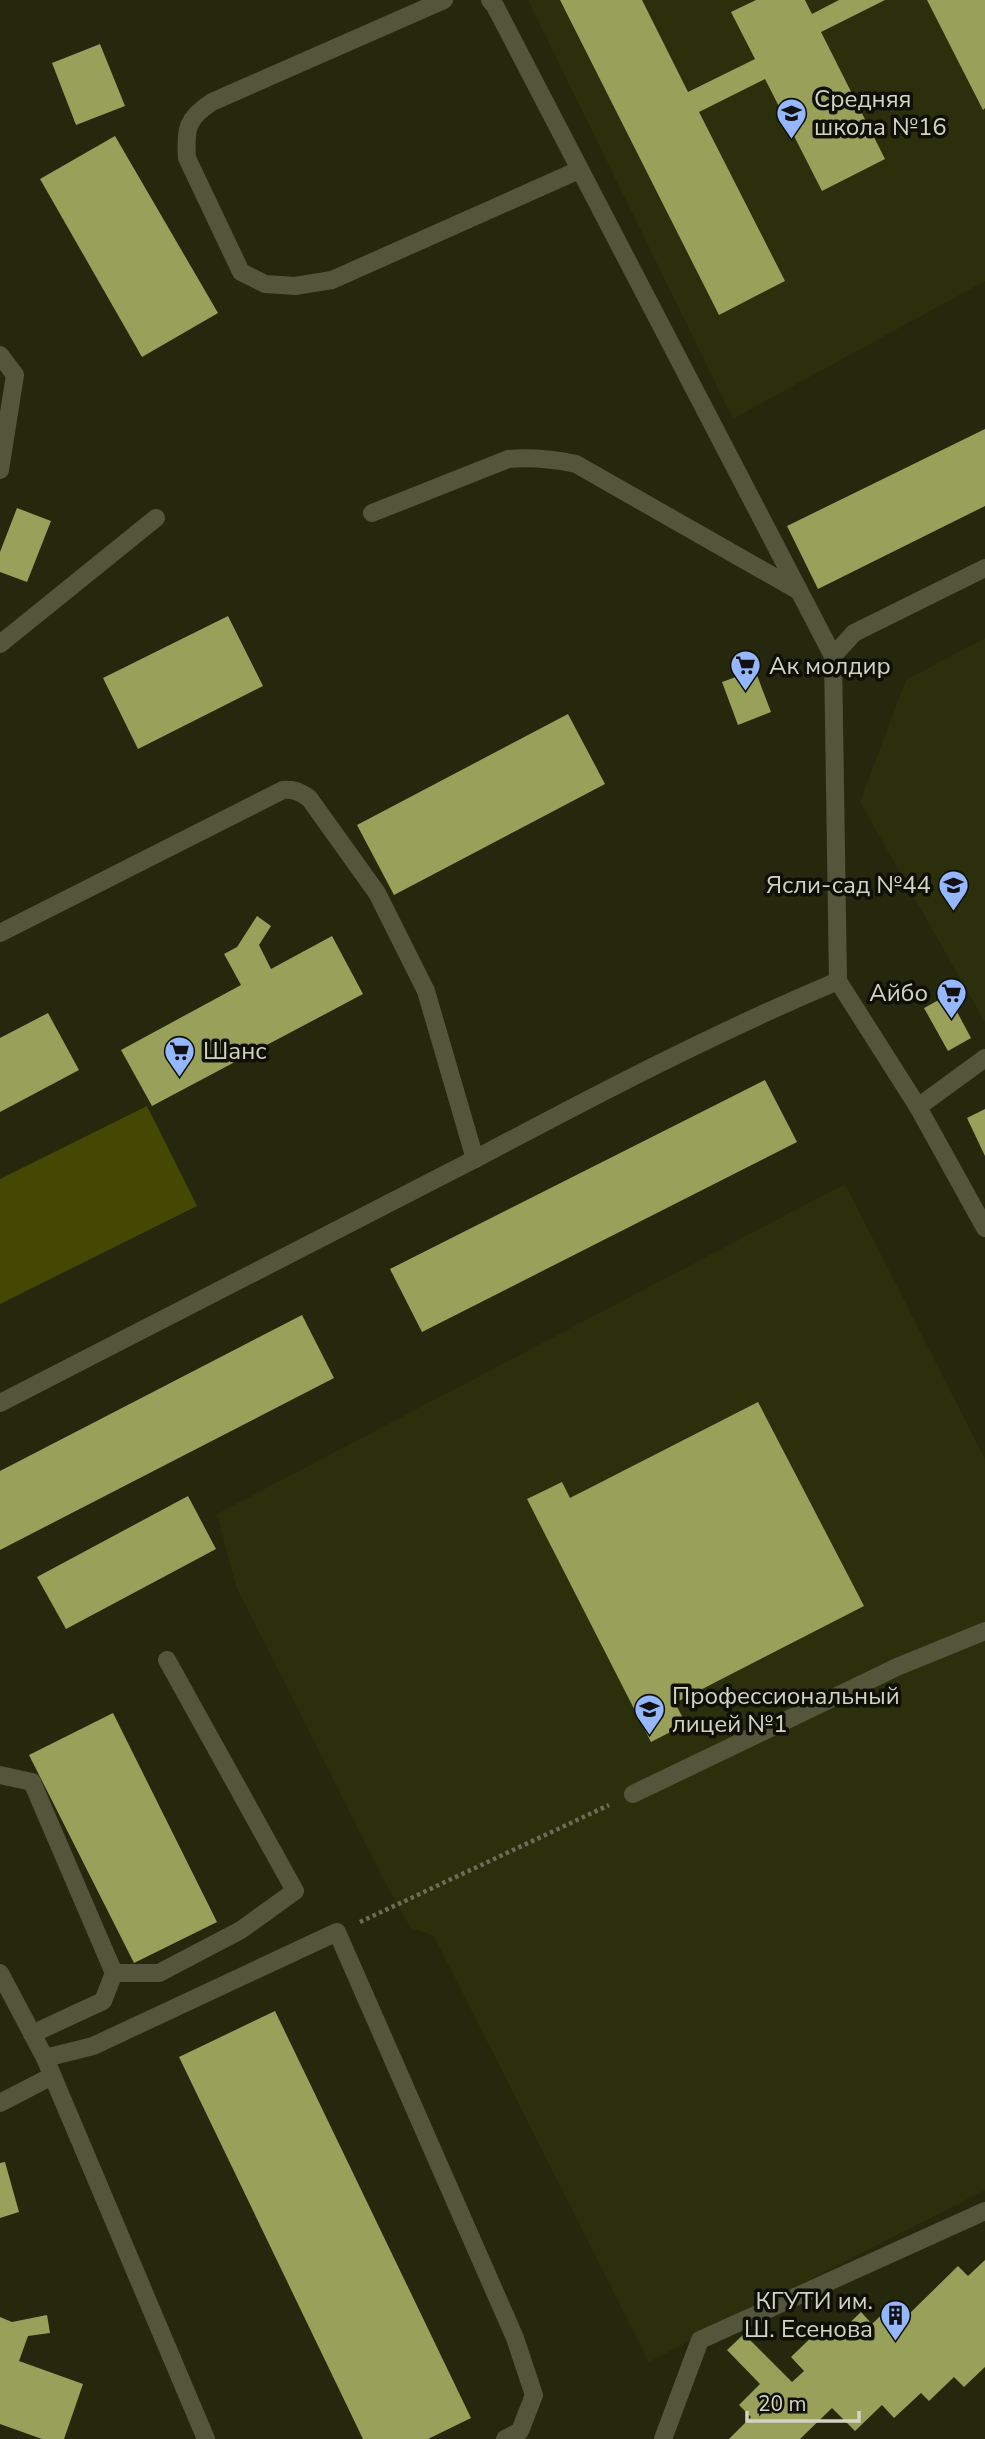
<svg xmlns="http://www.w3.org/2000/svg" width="985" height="2439" font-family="'Nunito Sans',sans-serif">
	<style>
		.built { fill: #2c2f0c }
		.green { fill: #444802 }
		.building { fill: #98a05a }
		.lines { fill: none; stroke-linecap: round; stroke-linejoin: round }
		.path { stroke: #6b6e57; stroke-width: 4.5; stroke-dasharray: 3.5 3.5; stroke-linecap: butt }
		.service { stroke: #53563b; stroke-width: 18 }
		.labels { text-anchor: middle; stroke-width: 7; stroke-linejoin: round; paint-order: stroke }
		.poi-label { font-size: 24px; fill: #d1d4c4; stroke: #0e1005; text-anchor: start }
	</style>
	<rect width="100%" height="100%" fill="#25280d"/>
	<!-- built -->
	<g class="built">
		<polygon points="528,0 985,0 985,281 733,419"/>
		<polygon points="985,638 985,1022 860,802 906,680"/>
		<polygon points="845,1184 985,1459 985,2190 649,2362 434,1936 411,1928 388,1888 236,1586 217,1514"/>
	</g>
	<!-- green -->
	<polygon class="green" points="147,1106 197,1206 0,1304 0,1179"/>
	<!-- building -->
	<g class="building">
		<polygon points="560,0 642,0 688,92 755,59 731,12 756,0 805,0 812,14 839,0 885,0 821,32 885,159 822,191 765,79 699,112 785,281 719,315"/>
		<polygon points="927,0 985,0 985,108 983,110"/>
		<polygon points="100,44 125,106 76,125 52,63"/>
		<polygon points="115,136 218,313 142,357 40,179"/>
		<polygon points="985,429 985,506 818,589 787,526"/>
		<polygon points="17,508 51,521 27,582 0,572 0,552"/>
		<polygon points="228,616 263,686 138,749 103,678"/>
		<polygon points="755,670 771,712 738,725 722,682"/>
		<polygon points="568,714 605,784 394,895 357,825"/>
		<polygon points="257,916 271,926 259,945 271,969 332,936 363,994 152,1106 121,1050 241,985 224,954 237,947"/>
		<polygon points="948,995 971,1038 948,1051 924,1008"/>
		<polygon points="48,1013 79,1070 0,1112 0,1038"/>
		<polygon points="765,1080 797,1142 422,1332 390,1269"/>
		<polygon points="985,1109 985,1156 967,1118"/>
		<polygon points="302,1315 334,1378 0,1550 0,1471"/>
		<polygon points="758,1402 864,1606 675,1703 686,1724 651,1742 527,1499 562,1482 570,1498"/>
		<polygon points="188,1496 216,1549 66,1629 37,1577"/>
		<polygon points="113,1713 217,1922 134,1963 29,1755"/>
		<polygon points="275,2011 471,2418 428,2439 363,2439 179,2057"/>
		<polygon points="5,2162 19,2212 0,2218 0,2163"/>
		<polygon points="985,2260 985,2367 964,2387 954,2377 929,2401 921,2393 894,2418 882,2405 855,2431 832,2408 800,2439 729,2439 751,2417 739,2405 760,2384 727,2350 744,2334 792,2382 804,2371 791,2357 826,2323 837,2335 861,2312 872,2324 896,2301 909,2314 958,2266 968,2276"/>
		<polygon points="47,2315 50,2333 28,2336 19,2361 83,2384 64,2439 42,2439 0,2424 0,2317 12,2322"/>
	</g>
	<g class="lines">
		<!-- path -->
		<polyline class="path" points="360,1922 609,1805"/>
		<!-- service -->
		<g class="service">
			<path d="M 444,0 L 212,102 C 187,118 185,129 187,158 L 241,272 L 265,284 L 295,286 L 332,280 L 579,170"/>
			<polyline points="490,0 495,6 833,656"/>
			<polyline points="0,355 15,375 0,470"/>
			<path d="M 372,513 L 508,459 C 532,457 553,459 576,464 L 799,591"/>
			<polyline points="985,568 854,633 833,656 838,981 918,1107 985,1228"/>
			<polyline points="0,644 156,518"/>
			<path d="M 0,933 L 283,790 C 294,789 300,792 309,798 L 377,893 L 426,991 L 475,1159 C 594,1096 714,1033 838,981"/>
			<polyline points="918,1107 985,1058"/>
			<polyline points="0,1403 475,1159"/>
			<polyline points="0,1775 32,1782 114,1973 103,2001 32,2034"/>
			<polyline points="633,1794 897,1667 985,1631"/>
			<polyline points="0,1973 45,2058 93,2046 337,1932 515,2338 534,2395 520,2431 505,2439"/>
			<polyline points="114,1973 159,1973 241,1930 295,1891 167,1660"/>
			<polyline points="45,2058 206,2439"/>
			<polyline points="0,2103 52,2076"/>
			<polyline points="663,2439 700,2340 985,2211"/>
		</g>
	</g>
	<!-- icons -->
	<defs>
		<symbol id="school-pin" viewBox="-11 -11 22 30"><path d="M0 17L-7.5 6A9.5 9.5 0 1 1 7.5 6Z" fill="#94b7fd" stroke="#0e1005"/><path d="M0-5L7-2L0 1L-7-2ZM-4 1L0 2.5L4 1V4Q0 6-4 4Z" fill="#111"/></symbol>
		<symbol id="supermarket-pin" viewBox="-11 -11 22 30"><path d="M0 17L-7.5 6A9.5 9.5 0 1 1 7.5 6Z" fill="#94b7fd" stroke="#0e1005"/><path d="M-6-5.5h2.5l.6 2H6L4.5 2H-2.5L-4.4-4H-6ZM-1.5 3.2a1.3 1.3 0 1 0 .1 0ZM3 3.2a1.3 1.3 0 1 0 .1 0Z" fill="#111"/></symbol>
		<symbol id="building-pin" viewBox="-11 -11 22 30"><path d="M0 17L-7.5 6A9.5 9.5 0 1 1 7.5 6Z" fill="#94b7fd" stroke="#0e1005"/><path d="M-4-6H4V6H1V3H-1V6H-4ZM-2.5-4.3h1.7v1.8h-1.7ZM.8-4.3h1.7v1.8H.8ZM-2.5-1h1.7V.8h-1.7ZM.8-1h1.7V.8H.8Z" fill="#111"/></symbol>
	</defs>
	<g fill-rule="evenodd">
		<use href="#school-pin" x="774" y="96" width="35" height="47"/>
		<use href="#supermarket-pin" x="728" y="648" width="35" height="47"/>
		<use href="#school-pin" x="936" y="868" width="35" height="47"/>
		<use href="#supermarket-pin" x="934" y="976" width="35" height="47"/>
		<use href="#supermarket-pin" x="162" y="1034" width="35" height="47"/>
		<use href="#school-pin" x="632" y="1692" width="35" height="47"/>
		<use href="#building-pin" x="878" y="2298" width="35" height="47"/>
	</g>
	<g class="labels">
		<!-- poi labels -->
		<g class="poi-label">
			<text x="814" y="107">Средняя<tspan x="814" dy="28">школа №16</tspan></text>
			<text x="769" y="674">Ак молдир</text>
			<text x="931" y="893" text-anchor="end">Ясли-сад №44</text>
			<text x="928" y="1001" text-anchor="end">Айбо</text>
			<text x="203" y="1059">Шанс</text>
			<text x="672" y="1704">Профессиональный<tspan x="672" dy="28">лицей №1</tspan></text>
			<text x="873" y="2309" text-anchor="end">КГУТИ им.<tspan x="873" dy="28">Ш. Есенова</tspan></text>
		</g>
	</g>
	<!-- scale -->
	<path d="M747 2411v10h112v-10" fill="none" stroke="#d1d4c4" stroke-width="3.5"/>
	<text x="758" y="2411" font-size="21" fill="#d1d4c4" stroke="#0e1005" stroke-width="5" paint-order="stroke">20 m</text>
</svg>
